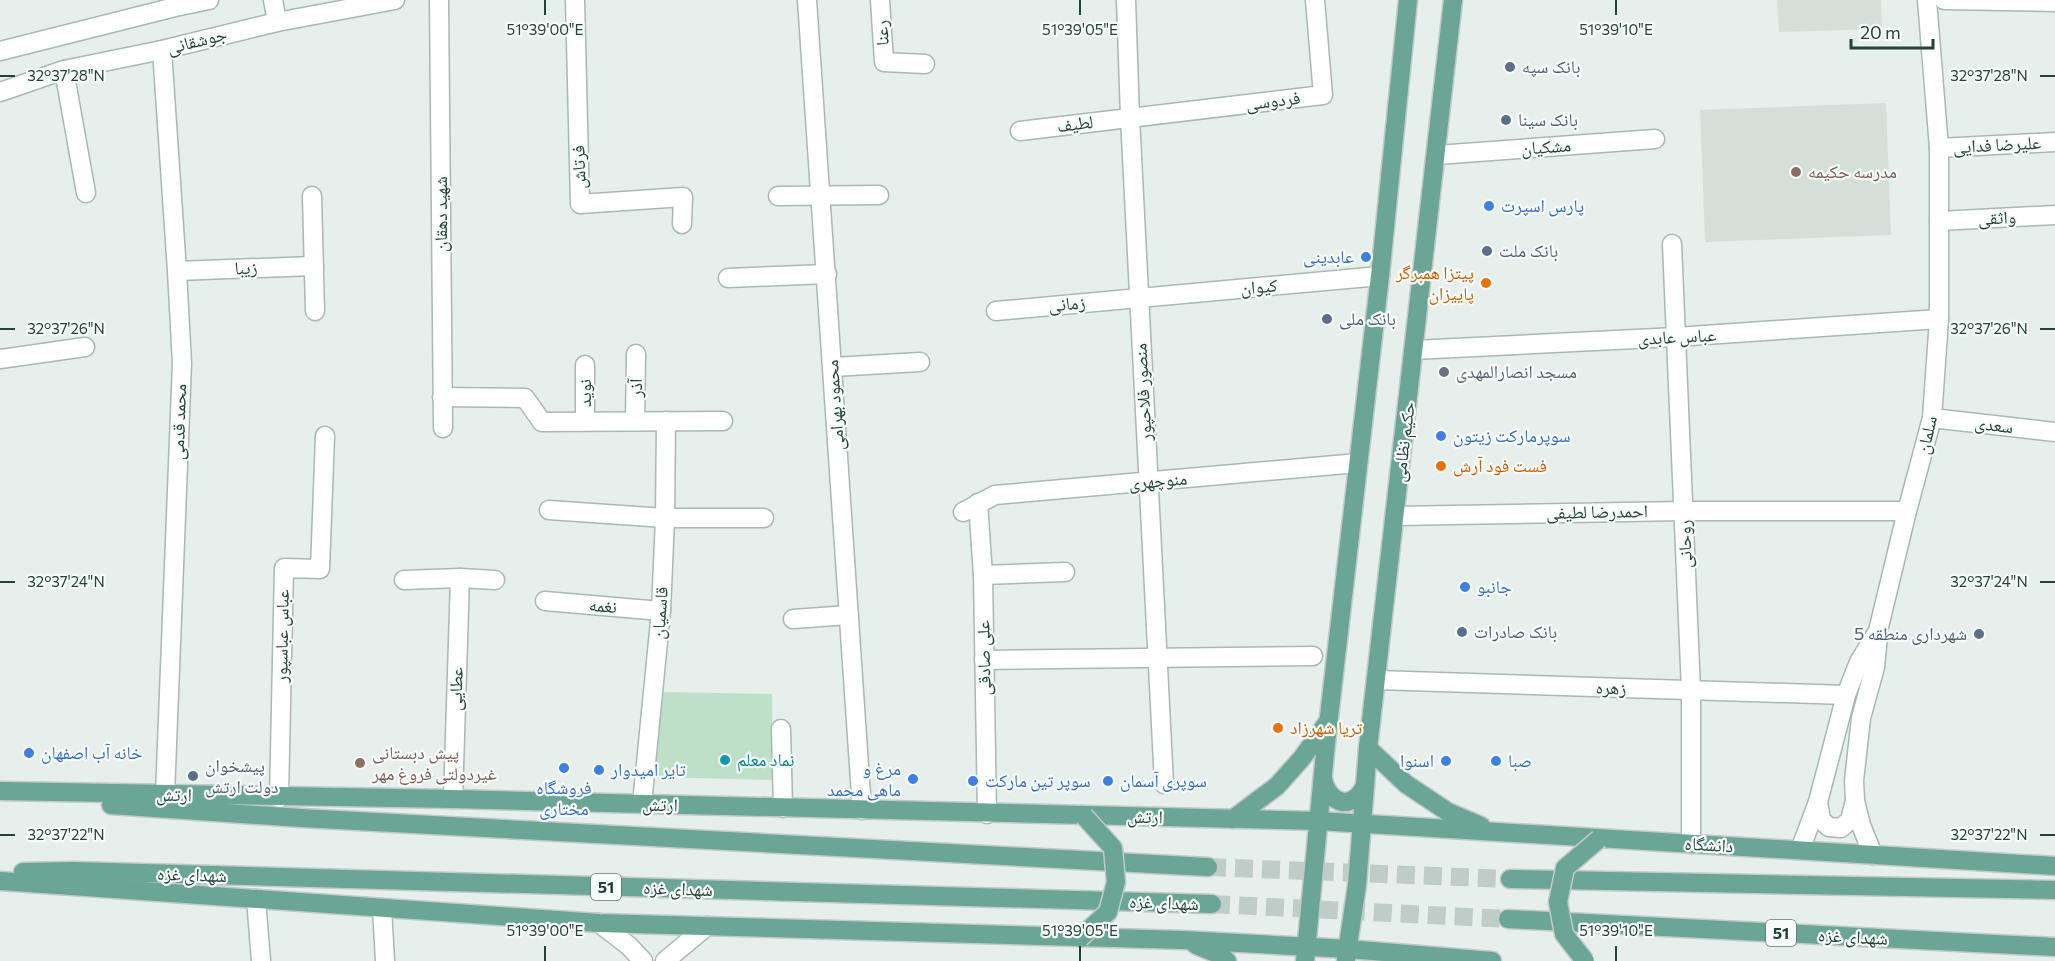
<svg xmlns="http://www.w3.org/2000/svg" width="2055" height="961" font-family="Commissioner,'Noto Naskh Arabic',sans-serif">
	<style>
		.built { fill: #d4dfda }
		.green { fill: #bfe0c8 }
		.lines { fill: none; stroke-linecap: round; stroke-linejoin: round }
		.major-tunnel { stroke: #bfccc8; stroke-width: 18; stroke-dasharray: 18 9; stroke-linecap: butt }
		.minor-casing { stroke: #a8b8b2; stroke-width: 21 }
		.major-casing { stroke: #c2cac8; stroke-width: 21 }
		.minor { stroke: #fff; stroke-width: 18 }
		.major { stroke: #6aa596; stroke-width: 18 }
		.major-bridge-casing { stroke: #c2cac8; stroke-width: 21; stroke-linecap: butt }
		.major-bridge { stroke: #6aa596; stroke-width: 18 }
		.ticks { fill: none; stroke: #24423a; stroke-width: 2 }
		.service-dot { fill: #5c6f8a; stroke: #f7fbf9; stroke-width: 2 }
		.education-dot { fill: #8d6e63; stroke: #f7fbf9; stroke-width: 2 }
		.shop-dot { fill: #3f7fe0; stroke: #f7fbf9; stroke-width: 2 }
		.food-dot { fill: #e8710a; stroke: #f7fbf9; stroke-width: 2 }
		.worship-dot { fill: #6b7280; stroke: #f7fbf9; stroke-width: 2 }
		.culture-dot { fill: #0f9aa8; stroke: #f7fbf9; stroke-width: 2 }
		.labels { text-anchor: middle; stroke-width: 4.5; stroke-linejoin: round; paint-order: stroke }
		.shield { fill: #f7fbf9; stroke: #637a73; stroke-width: 1.5 }
		.shield-label { font-size: 16px; font-weight: bold; fill: #24423a }
		.street-label { font-size: 18px; fill: #24423a; stroke: #f7fbf9 }
		.service-label { font-size: 18px; fill: #4e5e75; stroke: #f7fbf9; text-anchor: start }
		.education-label { font-size: 18px; fill: #785e54; stroke: #f7fbf9; text-anchor: start }
		.shop-label { font-size: 18px; fill: #366cbe; stroke: #f7fbf9; text-anchor: start }
		.food-label { font-size: 18px; fill: #c56008; stroke: #f7fbf9; text-anchor: start }
		.worship-label { font-size: 18px; fill: #5b616d; stroke: #f7fbf9; text-anchor: start }
		.culture-label { font-size: 18px; fill: #0d838f; stroke: #f7fbf9; text-anchor: start }
		.ticks-label { font-size: 15px; text-anchor: middle; fill: #24423a; stroke: #f7fbf9; stroke-width: 4.5; stroke-linejoin: round; paint-order: stroke }
	</style>
	<rect width="100%" height="100%" fill="#e6efeb"/>
	<!-- built -->
	<g class="built">
		<polygon points="1777,0 1881,0 1882,29 1779,32"/>
		<polygon points="1886,103 1891,235 1705,242 1700,110"/>
	</g>
	<!-- green -->
	<polygon class="green" points="659,692 772,694 773,780 652,777"/>
	<g class="lines">
		<!-- major-tunnel -->
		<g class="major-tunnel">
			<polyline points="1208,867 1510,879"/>
			<polyline points="1212,904 1508,919"/>
		</g>
		<defs>
			<g id="minor">
				<polyline points="273,0 277,22"/>
				<polyline points="439,0 443,428"/>
				<polyline points="575,0 580,204 683,197 682,224"/>
				<polyline points="807,0 862,810"/>
				<polyline points="880,0 884,62 925,64"/>
				<polyline points="1126,0 1130,117 1164,784"/>
				<polyline points="1944,0 2055,2"/>
				<polyline points="162,50 177,271 182,363 165,795"/>
				<polyline points="0,51 175,7 209,0"/>
				<polyline points="64,70 86,193"/>
				<polyline points="0,92 64,70 162,50 277,22 395,0"/>
				<polyline points="1020,131 1323,95 1315,0"/>
				<polyline points="1939,148 2055,142"/>
				<polyline points="1437,155 1655,139"/>
				<polyline points="312,196 315,311"/>
				<polyline points="778,196 879,195"/>
				<polyline points="1939,221 2055,215"/>
				<polyline points="1672,244 1691,690 1691,844"/>
				<polyline points="177,271 314,266"/>
				<polyline points="728,278 827,274"/>
				<polyline points="996,311 1380,276"/>
				<polyline points="1414,350 1676,337 1939,319"/>
				<polyline points="0,359 85,347"/>
				<polyline points="833,367 920,362"/>
				<polyline points="442,397 525,398 542,422 723,421"/>
				<polyline points="1932,418 2055,432"/>
				<polyline points="585,421 585,365"/>
				<polyline points="635,421 636,354"/>
				<polyline points="978,503 983,575 987,814"/>
				<polyline points="549,510 665,518 764,518"/>
				<polyline points="963,512 995,495 1358,463"/>
				<polyline points="1396,516 1683,511 1907,511"/>
				<polyline points="983,575 1065,572"/>
				<polyline points="404,580 460,578 495,580"/>
				<polyline points="545,601 661,611"/>
				<polyline points="793,619 849,615"/>
				<polyline points="984,660 1313,656"/>
				<polyline points="1377,680 1846,695"/>
				<polyline points="781,729 783,808"/>
				<polyline points="279,798 284,568 320,569 325,436"/>
				<polyline points="453,799 460,578"/>
				<polyline points="1818,802 1821,820 1829,827 1841,828 1850,820 1855,801"/>
				<polyline points="642,804 661,611 665,518 666,421"/>
				<polyline points="1800,850 1818,802 1846,695 1859,662 1878,631 1907,511 1932,418 1939,319 1939,148 1927,0"/>
				<polyline points="1873,855 1861,825 1855,801 1854,781 1861,718 1875,667 1878,636"/>
				<polyline points="256,899 261,961"/>
				<polyline points="382,908 385,961"/>
				<polyline points="599,923 629,946 643,961"/>
				<polyline points="665,961 707,926"/>
			</g>
			<g id="major">
				<polyline points="1368,748 1406,784 1448,812 1481,826"/>
				<path d="M 1323,779 C 1329,805 1352,811 1365,786"/>
				<polyline points="0,791 453,799 1319,821 2055,866"/>
				<polyline points="111,805 301,818 1208,867"/>
				<polyline points="1233,819 1277,786 1302,758 1327,723"/>
				<polyline points="23,872 74,871 1212,904"/>
				<polyline points="1510,879 2055,890"/>
				<polyline points="0,881 599,923 1183,940 1348,949 1492,961"/>
				<polyline points="1508,919 2055,947"/>
				<polyline points="1196,945 1218,954 1227,961"/>
				<polyline points="1346,959 1357,885 1368,748 1453,0"/>
				<polyline points="1305,961 1326,743 1380,276 1408,0"/>
			</g>
		</defs>
		<!-- minor casing -->
		<use href="#minor" class="minor-casing"/>
		<!-- major casing -->
		<use href="#major" class="major-casing"/>
		<!-- minor -->
		<use href="#minor" class="minor"/>
		<!-- major -->
		<use href="#major" class="major"/>
		<defs>
			<g id="major-bridge">
				<polyline points="1080,938 1108,912 1116,882 1113,848 1084,816"/>
				<polyline points="1585,961 1564,934 1558,902 1565,868 1599,839"/>
			</g>
		</defs>
		<!-- major-bridge casing -->
		<use href="#major-bridge" class="major-bridge-casing"/>
		<!-- major-bridge -->
		<use href="#major-bridge" class="major-bridge"/>
	</g>
	<!-- ticks -->
	<path class="ticks" d="M 545,0 L 545,15M 1080,0 L 1080,15M 1616,0 L 1616,15M 0,76 L 15,76M 2040,76 L 2055,76M 0,329 L 15,329M 2040,329 L 2055,329M 0,582 L 15,582M 2040,582 L 2055,582M 0,835 L 15,835M 2040,835 L 2055,835M 545,946 L 545,961M 1080,946 L 1080,961M 1616,946 L 1616,961"/>
	<!-- markers -->
	<g class="service-dot">
		<circle cx="1510" cy="67" r="6"/>
		<circle cx="1506" cy="120" r="6"/>
		<circle cx="1487" cy="251" r="6"/>
		<circle cx="1327" cy="319" r="6"/>
		<circle cx="1462" cy="632" r="6"/>
		<circle cx="1979" cy="634" r="6"/>
		<circle cx="193" cy="776" r="6"/>
	</g>
	<g class="education-dot">
		<circle cx="1796" cy="172" r="6"/>
		<circle cx="360" cy="763" r="6"/>
	</g>
	<g class="shop-dot">
		<circle cx="1489" cy="206" r="6"/>
		<circle cx="1366" cy="257" r="6"/>
		<circle cx="1441" cy="436" r="6"/>
		<circle cx="1465" cy="587" r="6"/>
		<circle cx="29" cy="753" r="6"/>
		<circle cx="1446" cy="761" r="6"/>
		<circle cx="1496" cy="761" r="6"/>
		<circle cx="564" cy="768" r="6"/>
		<circle cx="599" cy="770" r="6"/>
		<circle cx="913" cy="779" r="6"/>
		<circle cx="973" cy="781" r="6"/>
		<circle cx="1108" cy="781" r="6"/>
	</g>
	<g class="food-dot">
		<circle cx="1486" cy="283" r="6"/>
		<circle cx="1441" cy="466" r="6"/>
		<circle cx="1278" cy="728" r="6"/>
	</g>
	<circle class="worship-dot" cx="1444" cy="372" r="6"/>
	<circle class="culture-dot" cx="725" cy="760" r="6"/>
	<g class="labels">
		<!-- shield labels -->
		<g class="shield">
			<rect x="591" y="874" width="30" height="26" rx="4.5"/>
			<rect x="1766" y="920" width="30" height="26" rx="4.5"/>
		</g>
		<g class="shield-label">
			<text x="606" y="893">51</text>
			<text x="1781" y="939">51</text>
		</g>
		<!-- street labels -->
		<g class="street-label">
			<text transform="translate(882 33) rotate(-93)" y="6">رعنا</text>
			<text transform="translate(197 41) rotate(-14)" y="6">جوشقانی</text>
			<text transform="translate(1273 101) rotate(-7)" y="6">فردوسی</text>
			<text transform="translate(1075 124) rotate(-7)" y="6">لطیف</text>
			<text transform="translate(1997 145) rotate(-3)" y="6">علیرضا فدایی</text>
			<text transform="translate(1546 147) rotate(-4)" y="6">مشکیان</text>
			<text transform="translate(579 167) rotate(-92)" y="6">فرتاش</text>
			<text transform="translate(441 214) rotate(-90)" y="6">شهید دهقان</text>
			<text transform="translate(1997 218) rotate(-3)" y="6">واثقی</text>
			<text transform="translate(246 268) rotate(-2)" y="6">زیبا</text>
			<text transform="translate(1259 287) rotate(-5)" y="6">کیوان</text>
			<text transform="translate(1067 304) rotate(-5)" y="6">زمانی</text>
			<text transform="translate(1677 337) rotate(-3)" y="6">عباس عابدی</text>
			<text transform="translate(636 388) rotate(-89)" y="6">آذر</text>
			<text transform="translate(1143 392) rotate(-93)" y="6">منصور فلاحپور</text>
			<text transform="translate(585 393) rotate(-90)" y="6">نوید</text>
			<text transform="translate(835 405) rotate(-94)" y="6">محمود بهرامی</text>
			<text transform="translate(179 422) rotate(-88)" y="6">محمد قدمی</text>
			<text transform="translate(1994 425) rotate(7)" y="6">سعدی</text>
			<text transform="translate(1927 435) rotate(-77)" y="6">سلمان</text>
			<text transform="translate(1404 442) rotate(-83)" y="6">حکیم نظامی</text>
			<text transform="translate(1158 481) rotate(-5)" y="6">منوچهری</text>
			<text transform="translate(1597 512) rotate(-1)" y="6">احمدرضا لطیفی</text>
			<text transform="translate(1685 544) rotate(-92)" y="6">روحانی</text>
			<text transform="translate(603 606) rotate(5)" y="6">نغمه</text>
			<text transform="translate(660 613) rotate(-86)" y="6">قاسمیان</text>
			<text transform="translate(282 636) rotate(-89)" y="6">عباس عباسپور</text>
			<text transform="translate(984 658) rotate(-91)" y="6">علی صادقی</text>
			<text transform="translate(1611 688) rotate(2)" y="6">زهره</text>
			<text transform="translate(456 689) rotate(-88)" y="6">عطایی</text>
			<text transform="translate(174 795) rotate(1)" y="6">ارتش</text>
			<text transform="translate(660 805) rotate(1)" y="6">ارتش</text>
			<text transform="translate(1145 817) rotate(1)" y="6">ارتش</text>
			<text transform="translate(1709 845) rotate(3)" y="6">دانشگاه</text>
			<text transform="translate(192 875) rotate(2)" y="6">شهدای غزه</text>
			<text transform="translate(678 889) rotate(2)" y="6">شهدای غزه</text>
			<text transform="translate(1164 903) rotate(2)" y="6">شهدای غزه</text>
			<text transform="translate(1853 937) rotate(3)" y="6">شهدای غزه</text>
		</g>
		<!-- service labels -->
		<g class="service-label">
			<text x="1522" y="73">بانک سپه</text>
			<text x="1518" y="126">بانک سینا</text>
			<text x="1499" y="257">بانک ملت</text>
			<text x="1339" y="325">بانک ملی</text>
			<text x="1474" y="638">بانک صادرات</text>
			<text x="1967" y="640" text-anchor="end">شهرداری منطقه 5</text>
			<text x="205" y="772">پیشخوان<tspan x="205" dy="21">دولت ارتش</tspan></text>
		</g>
		<!-- education labels -->
		<g class="education-label">
			<text x="1808" y="178">مدرسه حکیمه</text>
			<text x="372" y="759">پیش دبستانی<tspan x="372" dy="21">غیردولتی فروغ مهر</tspan></text>
		</g>
		<!-- shop labels -->
		<g class="shop-label">
			<text x="1501" y="212">پارس اسپرت</text>
			<text x="1354" y="263" text-anchor="end">عابدینی</text>
			<text x="1453" y="442">سوپرمارکت زیتون</text>
			<text x="1477" y="593">جانبو</text>
			<text x="41" y="759">خانه آب اصفهان</text>
			<text x="1434" y="767" text-anchor="end">اسنوا</text>
			<text x="1508" y="767">صبا</text>
			<text x="901" y="775" text-anchor="end">مرغ و<tspan x="901" dy="21">ماهی محمد</tspan></text>
			<text x="611" y="776">تایر امیدوار</text>
			<text x="985" y="787">سوپر تین مارکت</text>
			<text x="1120" y="787">سوپری آسمان</text>
			<text x="564" y="794" text-anchor="middle">فروشگاه<tspan x="564" dy="21">مختاری</tspan></text>
		</g>
		<!-- food labels -->
		<g class="food-label">
			<text x="1474" y="279" text-anchor="end">پیتزا همبرگر<tspan x="1474" dy="21">پاییزان</tspan></text>
			<text x="1453" y="472">فست فود آرش</text>
			<text x="1290" y="734">تریا شهرزاد</text>
		</g>
		<!-- worship labels -->
		<g class="worship-label">
			<text x="1456" y="378">مسجد انصارالمهدی</text>
		</g>
		<!-- culture labels -->
		<g class="culture-label">
			<text x="737" y="766">نماد معلم</text>
		</g>
	</g>
	<g class="ticks-label">
		<text x="545" y="35">51°39'00"E</text>
		<text x="1080" y="35">51°39'05"E</text>
		<text x="1616" y="35">51°39'10"E</text>
		<text x="66" y="81">32°37'28"N</text>
		<text x="1989" y="81">32°37'28"N</text>
		<text x="66" y="334">32°37'26"N</text>
		<text x="1989" y="334">32°37'26"N</text>
		<text x="66" y="587">32°37'24"N</text>
		<text x="1989" y="587">32°37'24"N</text>
		<text x="66" y="840">32°37'22"N</text>
		<text x="1989" y="840">32°37'22"N</text>
		<text x="545" y="936">51°39'00"E</text>
		<text x="1080" y="936">51°39'05"E</text>
		<text x="1616" y="936">51°39'10"E</text>
	</g>
	<!-- scale -->
	<path d="M1851 39v9h82v-9" fill="none" stroke="#24423a" stroke-width="3"/>
	<text x="1860" y="39" font-size="18" fill="#24423a" stroke="#f7fbf9" stroke-width="4.5" paint-order="stroke">20 m</text>
</svg>
